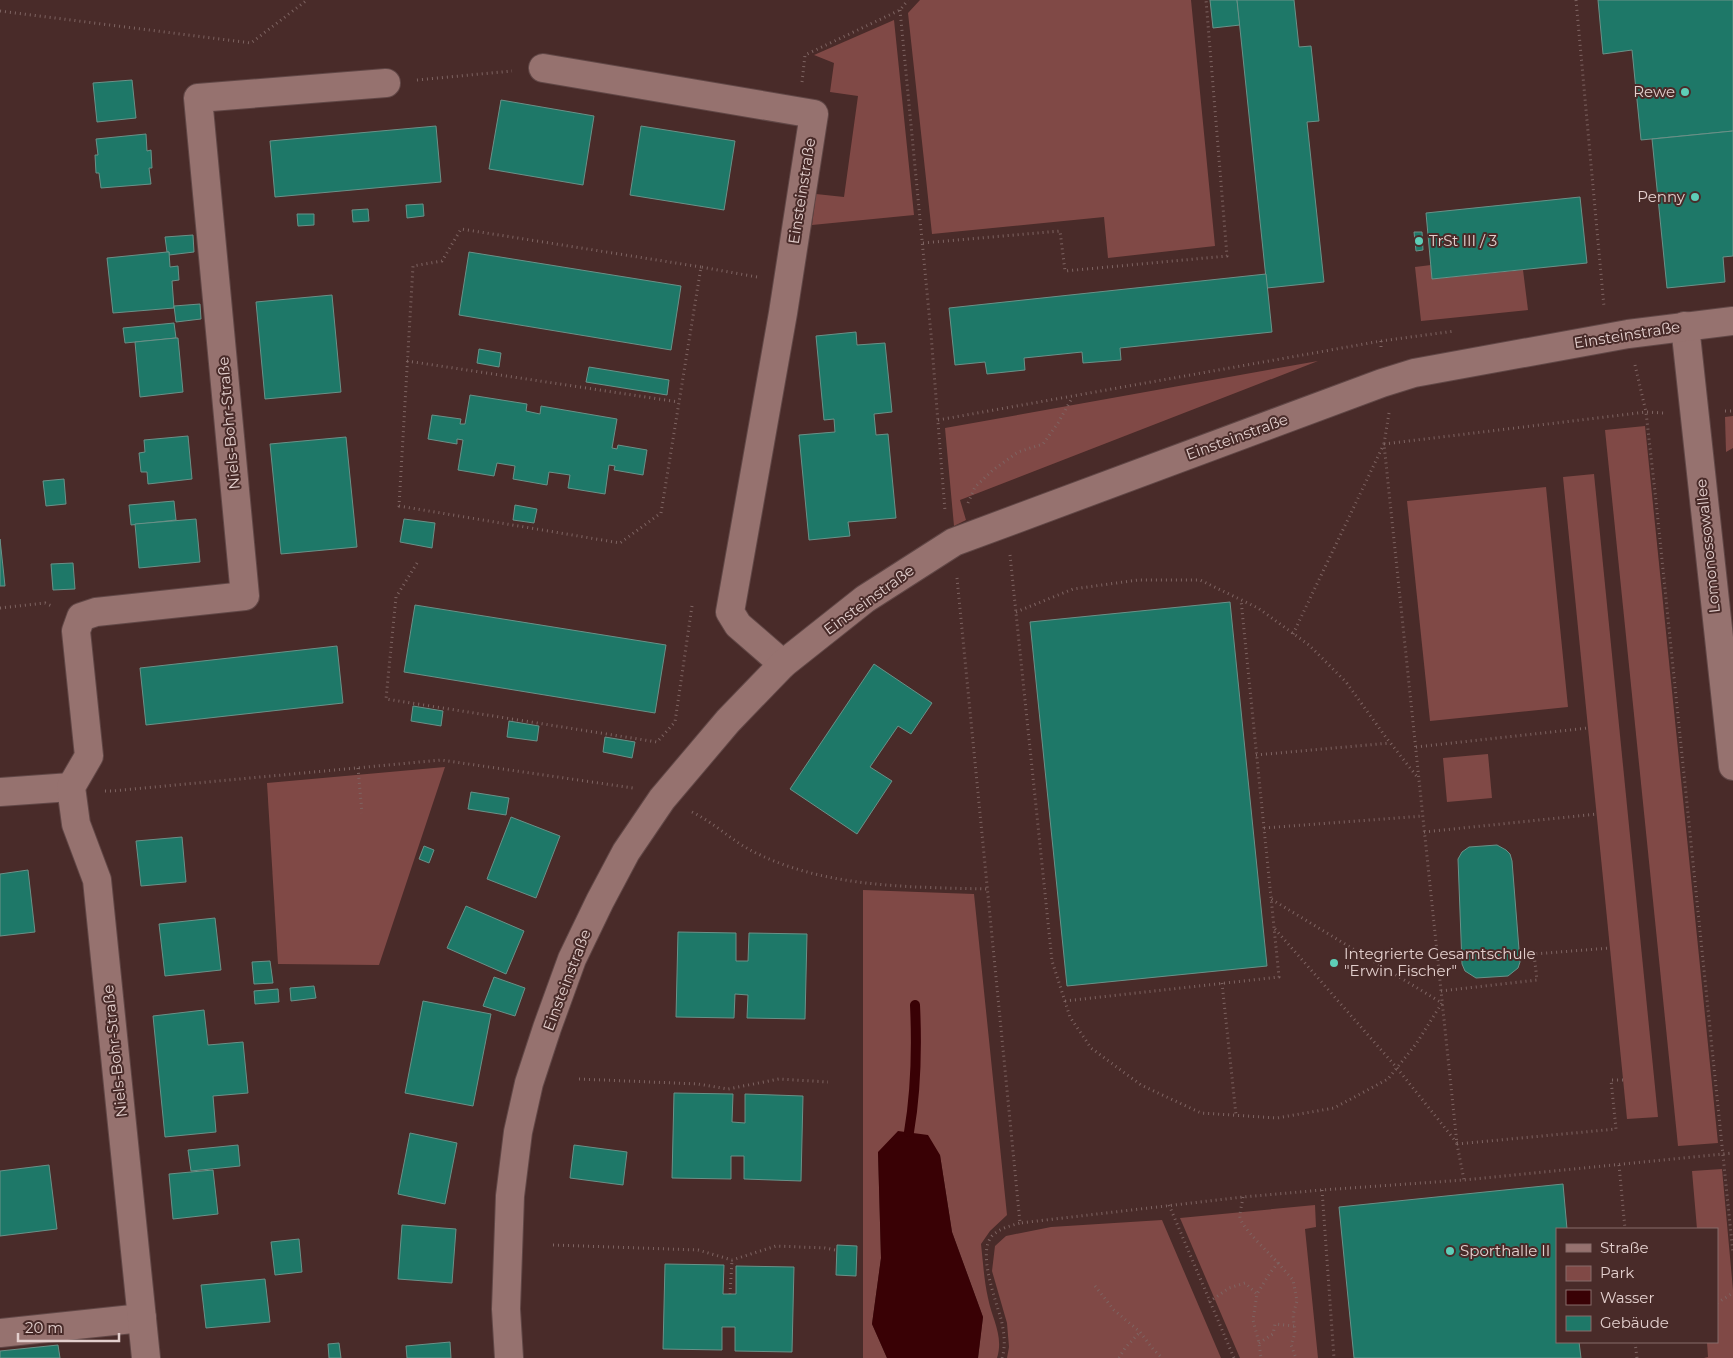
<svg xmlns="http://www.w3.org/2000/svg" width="1733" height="1358" font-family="Montserrat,sans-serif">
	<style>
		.green { fill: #804946 }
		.water { fill: #390105 }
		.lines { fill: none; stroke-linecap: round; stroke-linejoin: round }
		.stream { stroke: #390105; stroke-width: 10 }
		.building { fill: #1e7868; stroke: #6a9188 }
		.street-casing { stroke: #614746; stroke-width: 30 }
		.path { stroke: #7e6462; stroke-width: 3; stroke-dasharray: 1 4; stroke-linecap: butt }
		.street { stroke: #96726f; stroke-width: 28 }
		.poi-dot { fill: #5eceb7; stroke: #492b29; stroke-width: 2 }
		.labels { text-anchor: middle; stroke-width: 4; stroke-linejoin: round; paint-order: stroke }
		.poi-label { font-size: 15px; fill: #e3cfcd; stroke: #492b29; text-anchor: start }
		.street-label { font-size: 15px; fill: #e3cfcd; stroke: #492b29 }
	</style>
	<rect width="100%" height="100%" fill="#492b29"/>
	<!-- green -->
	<g class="green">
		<polygon points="920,0 1191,0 1215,246 1108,258 1104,217 932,234 908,13"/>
		<polygon points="894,20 914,215 812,225 816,194 844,197 858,96 830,92 834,63 814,55"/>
		<polygon points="1431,265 1433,279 1523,270 1528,310 1421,321 1415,267"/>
		<polygon points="1318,361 960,500 966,520 954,526 945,428"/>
		<polygon points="1733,416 1733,448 1726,452 1725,417"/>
		<polygon points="1645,426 1718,1143 1678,1146 1605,430"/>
		<polygon points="1594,474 1658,1117 1627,1119 1563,477"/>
		<polygon points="1546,487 1568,707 1430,721 1407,501"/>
		<polygon points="1488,754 1492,798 1447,802 1443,758"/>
		<polygon points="445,767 379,965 278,964 267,783"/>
		<path d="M 863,890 L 974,894 L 1007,1215 L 990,1231 L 981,1244 C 983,1262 984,1280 988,1298 C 992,1319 1004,1336 997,1358 L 978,1358 L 983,1317 L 952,1232 L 940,1155 L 878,1152 L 881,1258 L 872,1324 L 887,1358 L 863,1358 Z"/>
		<polygon points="1722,1169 1733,1290 1733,1358 1704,1358 1708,1357 1707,1342 1717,1342 1717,1229 1697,1229 1692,1171"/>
		<polygon points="1315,1205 1316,1227 1305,1229 1318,1358 1240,1358 1180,1218"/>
		<polygon points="1162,1220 1221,1358 1007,1358 1009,1347 1007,1323 992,1271 995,1246 1006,1236 1051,1227"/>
	</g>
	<!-- water -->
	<polygon class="water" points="898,1131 928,1135 940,1155 952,1232 983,1317 978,1358 887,1358 872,1324 881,1258 878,1152"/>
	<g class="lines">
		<!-- stream -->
		<path class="stream" d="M 909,1132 C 916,1091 917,1048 915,1005"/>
	</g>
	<!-- building -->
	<g class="building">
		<polygon points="1210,0 1237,0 1240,25 1213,28"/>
		<polygon points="1237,0 1294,0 1299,47 1311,46 1319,121 1307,122 1324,282 1267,288"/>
		<polygon points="1598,0 1733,0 1733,131 1641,140 1632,50 1603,54"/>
		<polygon points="132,80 136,118 97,122 93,83"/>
		<polygon points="501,100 594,116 583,185 489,169"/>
		<polygon points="436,126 441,182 275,197 270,141"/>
		<polygon points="641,126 735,141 724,210 630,195"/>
		<polygon points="1733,131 1733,256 1723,257 1725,282 1667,288 1652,139"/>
		<polygon points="146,134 147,151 151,150 152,168 149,168 151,184 101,188 99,173 96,173 95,155 98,155 96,139"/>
		<polygon points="1580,197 1587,263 1432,279 1426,213"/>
		<polygon points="423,204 424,216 407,218 406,205"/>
		<polygon points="368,209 369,221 353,222 352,210"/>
		<polygon points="297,214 314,214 314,225 298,226"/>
		<polygon points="1414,232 1422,232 1423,250 1416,251"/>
		<polygon points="193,235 194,252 169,255 169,252 167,252 165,237"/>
		<polygon points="167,252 169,252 170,267 178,266 179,280 172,281 174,308 113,313 107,258"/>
		<polygon points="469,252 681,286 671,350 459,315"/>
		<polygon points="1266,274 1272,332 1120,348 1121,360 1083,363 1082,352 1024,358 1025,370 987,374 985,362 955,365 949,308"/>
		<polygon points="332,295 341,392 265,399 256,302"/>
		<polygon points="200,304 201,319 176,322 174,306"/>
		<polygon points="174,323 176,338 125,343 123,328"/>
		<polygon points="856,332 857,345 885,343 892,412 874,414 876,435 888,434 896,518 848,522 850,536 809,540 799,435 835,432 834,419 824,420 816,336"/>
		<polygon points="176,338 178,338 183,392 140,397 135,342"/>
		<polygon points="479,349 501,353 499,367 477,363"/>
		<polygon points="589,367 669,380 667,395 586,382"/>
		<polygon points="470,395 527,404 526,411 540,414 541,406 617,419 612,448 617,449 618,445 647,450 643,475 614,470 615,466 609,465 605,494 568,488 570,475 549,472 547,485 513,479 515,466 497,463 494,476 458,470 463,440 457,439 457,444 428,439 432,415 461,419 460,424 465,424"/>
		<polygon points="188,436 192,479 148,484 147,472 141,472 139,453 145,452 144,440"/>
		<polygon points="346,437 357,547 281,554 270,444"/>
		<polygon points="64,479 66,504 46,506 43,481"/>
		<polygon points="174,501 176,520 131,525 129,505"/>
		<polygon points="515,505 537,509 534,523 513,520"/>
		<polygon points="196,519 200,562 139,568 135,524"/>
		<polygon points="404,519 435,523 432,548 400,542"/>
		<polygon points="0,539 5,586 0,586"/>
		<polygon points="73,563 75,589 53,590 51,564"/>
		<polygon points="1230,602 1267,966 1067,986 1030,622"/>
		<polygon points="415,605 666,645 655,713 404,672"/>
		<polygon points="337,646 343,703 146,725 140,668"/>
		<polygon points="874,664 932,703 911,734 898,726 870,767 892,781 857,834 790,789"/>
		<polygon points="413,706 443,711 441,726 411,721"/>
		<polygon points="509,721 539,726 537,741 507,737"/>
		<polygon points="605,737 635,742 632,758 603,752"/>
		<polygon points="471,792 509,798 506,815 468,809"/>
		<polygon points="511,817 560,836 536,898 487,879"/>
		<polygon points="182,837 186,882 141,886 136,841"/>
		<polygon points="1497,845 1506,850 1510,854 1512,861 1520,962 1518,968 1508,976 1476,978 1465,971 1462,964 1458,859 1462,852 1469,847"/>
		<polygon points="424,846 434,850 429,863 419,859"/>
		<polygon points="28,870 35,932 0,936 0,874"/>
		<polygon points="466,906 524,931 506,974 447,948"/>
		<polygon points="215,918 221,970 165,976 159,924"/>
		<polygon points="678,932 736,933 736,961 748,961 749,933 807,934 805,1019 747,1018 748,995 735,994 734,1018 676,1017"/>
		<polygon points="270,961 273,983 254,984 252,962"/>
		<polygon points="494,977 525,988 515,1016 483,1006"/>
		<polygon points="314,986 316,998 291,1001 290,988"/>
		<polygon points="278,989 279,1002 255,1004 254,991"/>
		<polygon points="423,1001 491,1014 473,1106 405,1093"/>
		<polygon points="204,1010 208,1045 243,1042 248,1093 213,1096 216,1132 165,1137 153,1016"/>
		<polygon points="674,1093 733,1094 732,1122 745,1123 745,1094 803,1096 801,1181 744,1179 744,1156 731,1156 731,1179 672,1178"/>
		<polygon points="410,1133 457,1143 445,1204 398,1194"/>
		<polygon points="238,1145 240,1166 191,1171 188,1150"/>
		<polygon points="574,1145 627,1152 623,1185 570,1178"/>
		<polygon points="49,1165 57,1229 0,1236 0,1171"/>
		<polygon points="213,1170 218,1214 173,1219 169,1174"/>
		<polygon points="1563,1184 1567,1229 1557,1229 1557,1342 1579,1342 1581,1358 1354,1358 1339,1207"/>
		<polygon points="402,1225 456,1229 452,1283 398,1279"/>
		<polygon points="299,1239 302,1272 275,1275 271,1242"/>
		<polygon points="837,1245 857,1246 856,1276 836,1275"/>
		<polygon points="665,1264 724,1265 723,1294 736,1294 736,1266 794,1267 792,1352 735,1351 735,1327 722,1327 722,1350 663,1349"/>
		<polygon points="265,1279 270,1322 206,1328 201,1285"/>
		<polygon points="450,1342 451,1358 407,1358 406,1346"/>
		<polygon points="339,1343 341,1358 329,1358 328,1344"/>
		<polygon points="58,1345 60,1358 0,1358 0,1351"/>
	</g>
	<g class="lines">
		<defs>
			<g id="street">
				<polyline points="543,68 814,114 783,313 730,612 738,625 783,664"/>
				<polyline points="1685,326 1733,766"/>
				<polyline points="0,792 71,787"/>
				<polyline points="0,1333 142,1318"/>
				<polyline points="146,1358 97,880 76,824 71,787 89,756 76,631 81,617 96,612 245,596 198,98 386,83"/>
				<polyline points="509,1358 506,1309 510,1196 518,1132 529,1083 547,1028 572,959 600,901 626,852 662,799 728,721 783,664 865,599 954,542 1382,383 1414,373 1628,334 1733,321"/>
			</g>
		</defs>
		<!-- street casing -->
		<use href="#street" class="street-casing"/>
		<!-- path -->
		<g class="path">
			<polyline points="1576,0 1604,307"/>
			<polyline points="900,10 931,334 945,511"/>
			<polyline points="0,11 251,43 307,0"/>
			<polyline points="417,80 512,71"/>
			<polyline points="802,82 805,55 900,10 908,0"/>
			<polyline points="923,243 1060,231 1065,271 1227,256 1206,0"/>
			<polyline points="701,267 461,229 442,261 413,266 399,506 620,543 661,513 701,267 757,277"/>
			<polyline points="1381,341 1381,351"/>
			<polyline points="407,361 679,402"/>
			<polyline points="1635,365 1646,412 1656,501 1733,1253"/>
			<polyline points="1725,411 1733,411"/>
			<polyline points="1389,413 1384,444 1457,1144 1464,1180"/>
			<polyline points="938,420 1381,341 1455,331"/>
			<polyline points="1384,444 1646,412 1664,413"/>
			<polyline points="968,503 975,487 993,470 1018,452 1043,444 1058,423 1072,398"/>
			<polyline points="1010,555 1052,961 1070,1017 1091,1048 1141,1085 1201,1113 1277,1118 1334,1108 1388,1079 1416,1044 1442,1003 1271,899"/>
			<polyline points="417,563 396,597 386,699 657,742 675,722 692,606"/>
			<polyline points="957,578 1020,1223 1243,1197 1322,1190 1464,1180 1733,1153"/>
			<polyline points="0,608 45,603 52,606"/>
			<polyline points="1016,612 1073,589 1138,580 1200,580 1258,608 1309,645 1346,682 1385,736 1418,778"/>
			<polyline points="1293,634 1384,444"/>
			<polyline points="1416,747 1588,728"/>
			<polyline points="1256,755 1390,743"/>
			<polyline points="358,768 362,813"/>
			<polyline points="105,791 112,791 441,760 633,788"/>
			<path d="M 692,812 C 713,822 731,840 752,851 C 824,888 909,887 987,889"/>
			<polyline points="1264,828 1423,816"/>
			<polyline points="1424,832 1597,814"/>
			<polyline points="1275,929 1397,1068 1457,1143"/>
			<polyline points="1222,983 1236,1115"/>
			<polyline points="1441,991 1537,980 1534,954 1610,948"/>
			<polyline points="1065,1001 1279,977 1241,600"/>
			<polyline points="579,1079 698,1084 728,1089 779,1079 828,1082"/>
			<polyline points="1457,1144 1616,1129 1611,1080 1623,1080"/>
			<polyline points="1619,1165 1625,1229"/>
			<polyline points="1322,1190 1334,1358"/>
			<path d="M 1243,1197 C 1242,1204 1240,1211 1240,1217 C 1241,1227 1270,1254 1278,1263 L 1270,1273 L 1257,1294 L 1253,1320 L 1259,1343 L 1261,1358"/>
			<polyline points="1169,1205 1234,1358"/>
			<polyline points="553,1245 698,1250 732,1260 776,1246 825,1248 835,1250"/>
			<polyline points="1278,1263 1293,1280 1297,1301 1293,1315 1295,1333 1291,1345 1296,1358"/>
			<polyline points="1095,1286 1114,1310 1140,1332 1153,1349 1162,1358"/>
			<polyline points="730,1294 732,1260"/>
			<polyline points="1209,1302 1229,1288 1245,1283 1257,1294"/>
			<polyline points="1717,1303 1733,1293"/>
			<polyline points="1635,1342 1637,1358"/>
			<polyline points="1259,1343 1273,1334 1275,1324 1294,1326"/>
			<path d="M 1002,1358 C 1006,1346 1004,1331 1001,1319 C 996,1301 977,1252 992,1236 C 1000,1228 1010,1226 1020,1223"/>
			<polyline points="1119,1358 1125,1348 1140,1332"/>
		</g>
		<!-- street -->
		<use href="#street" class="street"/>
	</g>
	<!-- markers -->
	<g class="poi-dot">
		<circle cx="1685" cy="92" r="5"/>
		<circle cx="1695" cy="197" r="5"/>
		<circle cx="1419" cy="241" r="5"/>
		<circle cx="1334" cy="963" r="5"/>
		<circle cx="1450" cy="1251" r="5"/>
	</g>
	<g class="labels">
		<!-- poi labels -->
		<g class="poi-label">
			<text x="1675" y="97" text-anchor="end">Rewe</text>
			<text x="1685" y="202" text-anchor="end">Penny</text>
			<text x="1429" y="246">TrSt III / 3</text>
			<text x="1344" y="959">Integrierte Gesamtschule<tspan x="1344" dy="17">"Erwin Fischer"</tspan></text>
			<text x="1460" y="1256">Sporthalle II</text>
		</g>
		<!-- street labels -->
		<g class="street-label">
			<text transform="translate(802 191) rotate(-81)" y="5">Einsteinstraße</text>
			<text transform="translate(1627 335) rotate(-9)" y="5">Einsteinstraße</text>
			<text transform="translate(229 423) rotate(-95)" y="5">Niels-Bohr-Straße</text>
			<text transform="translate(1237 437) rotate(-20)" y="5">Einsteinstraße</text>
			<text transform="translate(1708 546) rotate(-96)" y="5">Lomonossowallee</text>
			<text transform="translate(869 600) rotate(-36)" y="5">Einsteinstraße</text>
			<text transform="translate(567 980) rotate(-69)" y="5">Einsteinstraße</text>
			<text transform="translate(115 1051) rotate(-96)" y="5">Niels-Bohr-Straße</text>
		</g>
	</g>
	<!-- legend -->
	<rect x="1556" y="1228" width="162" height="115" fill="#492b29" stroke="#876d6b"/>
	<rect x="1566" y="1244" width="25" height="8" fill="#96726f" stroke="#876d6b"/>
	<text x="1600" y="1253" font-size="15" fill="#e3cfcd">Straße</text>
	<rect x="1566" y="1266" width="25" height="15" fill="#804946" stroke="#876d6b"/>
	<text x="1600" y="1278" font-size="15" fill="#e3cfcd">Park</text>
	<rect x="1566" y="1290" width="25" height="15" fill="#390105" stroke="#876d6b"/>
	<text x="1600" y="1303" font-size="15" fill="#e3cfcd">Wasser</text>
	<rect x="1566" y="1316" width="25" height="15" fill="#1e7868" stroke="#876d6b"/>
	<text x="1600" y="1328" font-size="15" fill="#e3cfcd">Gebäude</text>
	<!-- scale -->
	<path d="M18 1333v8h101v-8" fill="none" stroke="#e3cfcd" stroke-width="2.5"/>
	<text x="25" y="1333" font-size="15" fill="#e3cfcd" stroke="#492b29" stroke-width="4" paint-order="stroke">20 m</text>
</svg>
